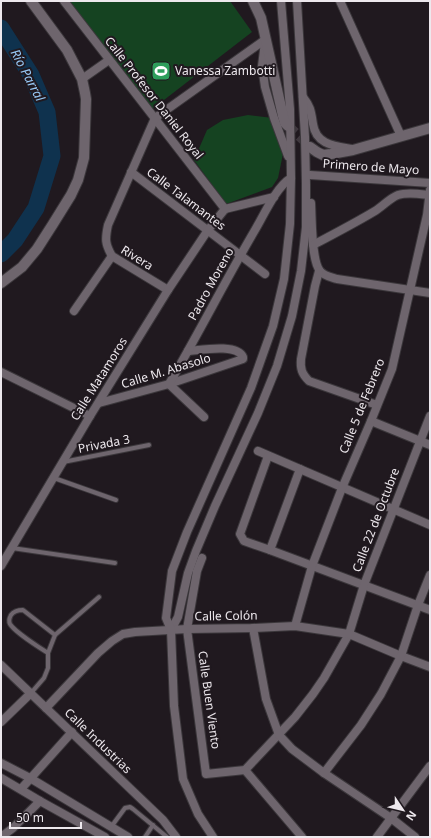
<svg xmlns="http://www.w3.org/2000/svg" width="431" height="838" font-family="'Noto Sans',sans-serif">
	<style>
		.green { fill: #154321 }
		.lines { fill: none; stroke-linecap: round; stroke-linejoin: round }
		.river { stroke: #0f324e; stroke-width: 17 }
		.secondary-tunnel { stroke: #3f383e; stroke-width: 10; stroke-dasharray: 10 5; stroke-linecap: butt }
		.lane-casing { stroke: #3b373b; stroke-width: 6 }
		.street-casing { stroke: #3b373b; stroke-width: 10 }
		.secondary-casing { stroke: #3b373b; stroke-width: 12 }
		.lane { stroke: #6e656d; stroke-width: 4 }
		.street { stroke: #6e656d; stroke-width: 8 }
		.secondary { stroke: #6e656d; stroke-width: 10 }
		.labels { text-anchor: middle; stroke-width: 4; stroke-linejoin: round; paint-order: stroke }
		.poi-label { font-size: 12px; fill: #ede8ed; stroke: #20191f; text-anchor: start }
		.street-label { font-size: 12px; fill: #ede8ed; stroke: #20191f }
		.water-label { font-size: 13px; font-style: italic; fill: #96c7f4; stroke: #20191f }
	</style>
	<rect width="100%" height="100%" fill="#20191f"/>
	<!-- green -->
	<g class="green">
		<polygon points="68,1 230,1 252,32 151,110"/>
		<polygon points="248,115 273,118 285,144 278,178 272,187 226,204 194,160 207,130 223,120"/>
	</g>
	<g class="lines">
		<!-- river -->
		<polyline class="river" points="1,28 31,75 47,112 52,156 36,208 15,240 1,254"/>
		<!-- secondary-tunnel -->
		<polyline class="secondary-tunnel" points="288,126 310,146"/>
		<defs>
			<g id="lane">
				<polyline points="63,462 149,445"/>
				<polyline points="54,478 116,500"/>
				<polyline points="12,548 115,563"/>
				<path d="M 48,653 C 40,648 14,631 10,624 C 8,620 10,617 11,615 C 14,611 18,610 23,610 L 55,635"/>
				<polyline points="31,693 44,678 48,668 48,653 55,635 99,597"/>
				<polyline points="111,827 125,808 130,807 133,809 167,837"/>
				<polyline points="145,837 153,825"/>
			</g>
			<g id="street">
				<polyline points="64,1 225,209"/>
				<polyline points="340,1 401,136"/>
				<polyline points="265,42 262,66 265,87 274,118 288,156"/>
				<polyline points="82,79 109,60"/>
				<path d="M 303,97 C 311,107 311,112 313,124 C 316,145 335,146 352,149"/>
				<polyline points="131,172 265,274"/>
				<polyline points="310,175 430,183"/>
				<path d="M 311,203 C 312,219 311,260 320,271 C 324,276 331,277 337,279 L 430,293"/>
				<polyline points="225,209 274,197"/>
				<path d="M 313,245 C 334,234 355,223 375,211 C 383,206 390,198 398,195 C 408,192 419,194 429,195"/>
				<path d="M 319,271 L 315,286 L 301,359 C 300,369 302,374 309,381 L 377,405"/>
				<path d="M 168,290 L 112,256 C 105,244 105,239 108,225 L 155,118 L 266,39"/>
				<polyline points="74,311 112,256"/>
				<polyline points="1,372 90,416"/>
				<path d="M 99,403 L 169,384 L 240,360 L 243,359 L 243,357 C 237,343 201,350 188,351"/>
				<path d="M 204,417 L 169,384 C 199,333 225,281 255,230 C 264,215 276,187 291,178"/>
				<polyline points="371,421 430,445"/>
				<polyline points="258,451 430,525"/>
				<polyline points="268,456 240,534 244,541 270,550 430,610"/>
				<polyline points="270,550 300,469"/>
				<polyline points="202,558 197,571 187,629 206,774 245,770 295,717 313,694 324,678 349,634 364,585 430,416"/>
				<polyline points="1,566 90,416 168,290 208,230 225,209"/>
				<polyline points="295,626 312,566 342,488 371,421 392,369 427,215 430,190"/>
				<polyline points="253,628 266,699 279,735 292,749 324,773 391,818 415,837"/>
				<polyline points="171,630 178,617 188,573 196,551 215,506 258,413 277,366 292,316 301,271 306,227 306,184 305,137 297,1"/>
				<polyline points="1,665 163,820 176,837"/>
				<polyline points="46,708 98,653 112,641 123,634 135,632 187,629 253,628 295,626 349,634 401,656 430,667"/>
				<polyline points="1,722 31,693"/>
				<polyline points="1,763 30,778 128,837"/>
				<polyline points="245,770 302,837"/>
				<polyline points="324,773 361,725 381,694 401,656 418,605 430,575"/>
				<polyline points="1,778 40,801 105,837"/>
				<polyline points="21,789 72,732"/>
				<polyline points="1,837 13,828 40,801"/>
				<polyline points="213,837 198,814 183,779 174,706 171,630 166,618 172,571 187,532 251,388 273,326 284,279 290,224 291,178 290,109 281,1"/>
				<polyline points="377,837 430,766"/>
			</g>
			<g id="secondary">
				<polyline points="253,1 261,18 283,116 285,123 288,126"/>
				<polyline points="310,147 317,152 323,155 331,154 353,150 430,128"/>
				<polyline points="1,283 22,267 37,249 53,224 71,195 78,180 84,158 86,99 85,93 82,79 67,50 31,1"/>
			</g>
		</defs>
		<!-- lane casing -->
		<use href="#lane" class="lane-casing"/>
		<!-- street casing -->
		<use href="#street" class="street-casing"/>
		<!-- secondary casing -->
		<use href="#secondary" class="secondary-casing"/>
		<!-- lane -->
		<use href="#lane" class="lane"/>
		<!-- street -->
		<use href="#street" class="street"/>
		<!-- secondary -->
		<use href="#secondary" class="secondary"/>
	</g>
	<!-- icons -->
	<defs>
		<symbol id="stadium-square" viewBox="-11 -11 22 22"><rect x="-9" y="-9" width="18" height="18" rx="4" fill="#2e9e5b" stroke="#20191f"/><path d="M0-5a6.5 5 0 1 0 0 10a6.5 5 0 1 0 0-10ZM-3.5-1.8h7v3.6h-7Z" fill="#fff"/></symbol>
	</defs>
	<g fill-rule="evenodd">
		<use href="#stadium-square" x="150" y="60" width="22" height="22"/>
	</g>
	<g class="labels">
		<!-- poi labels -->
		<g class="poi-label">
			<text x="175" y="75">Vanessa Zambotti</text>
		</g>
		<!-- street labels -->
		<g class="street-label">
			<text transform="translate(154 98) rotate(52)" y="4">Calle Profesor Daniel Royal</text>
			<text transform="translate(371 167) rotate(4)" y="4">Primero de Mayo</text>
			<text transform="translate(186 199) rotate(37)" y="4">Calle Talamantes</text>
			<text transform="translate(137 258) rotate(32)" y="4">Rivera</text>
			<text transform="translate(211 284) rotate(-61)" y="4">Padro Moreno</text>
			<text transform="translate(166 371) rotate(-17)" y="4">Calle M. Abasolo</text>
			<text transform="translate(99 379) rotate(-58)" y="4">Calle Matamoros</text>
			<text transform="translate(362 406) rotate(-68)" y="4">Calle 5 de Febrero</text>
			<text transform="translate(104 444) rotate(-11)" y="4">Privada 3</text>
			<text transform="translate(376 520) rotate(-69)" y="4">Calle 22 de Octubre</text>
			<text transform="translate(226 616) rotate(-1)" y="4">Calle Colón</text>
			<text transform="translate(209 700) rotate(82)" y="4">Calle Buen Viento</text>
			<text transform="translate(98 741) rotate(44)" y="4">Calle Industrias</text>
		</g>
		<!-- water labels -->
		<g class="water-label">
			<text transform="translate(28 75) rotate(62)" y="5">Río Parral</text>
		</g>
	</g>
	<!-- border -->
	<rect width="431" height="838" fill="none" stroke="#ede8ed" stroke-width="4"/>
	<!-- north arrow -->
	<g transform="translate(403 810) rotate(125)" stroke="#20191f" stroke-width="3" paint-order="stroke">
	<path d="M0-3L7 15L0 10L-7 15Z" fill="#ede8ed"/>
	<text y="-6" font-size="11" font-weight="bold" text-anchor="middle" fill="#ede8ed">N</text>
	</g>
	<!-- scale -->
	<path d="M10 822v6h71v-6" fill="none" stroke="#ede8ed" stroke-width="2"/>
	<text x="16" y="822" font-size="12" fill="#ede8ed" stroke="#20191f" stroke-width="3" paint-order="stroke">50 m</text>
</svg>
